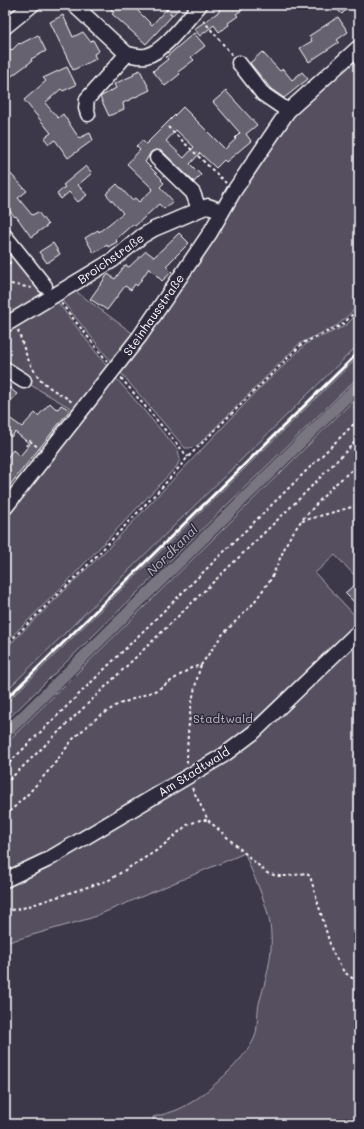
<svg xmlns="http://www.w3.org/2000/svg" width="364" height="1129" font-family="Mali,sans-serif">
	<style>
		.built { fill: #494455 }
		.green { fill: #555060; stroke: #aaa8b0 }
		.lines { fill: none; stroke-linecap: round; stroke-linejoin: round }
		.canal { stroke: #797682; stroke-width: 11 }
		.building { fill: #666270; stroke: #fff; fill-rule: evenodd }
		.minor-casing { stroke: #fff; stroke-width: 17 }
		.path { stroke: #fff; stroke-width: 2; stroke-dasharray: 3 3; stroke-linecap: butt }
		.minor { stroke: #2f2a3d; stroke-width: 14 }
		.rail { stroke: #fff; stroke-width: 3 }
		.labels { text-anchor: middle; stroke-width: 3; stroke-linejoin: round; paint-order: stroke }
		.street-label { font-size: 12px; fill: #fff; stroke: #2f2a3d }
		.park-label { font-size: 12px; fill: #bbb9bf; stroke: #2f2a3d }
		.water-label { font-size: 13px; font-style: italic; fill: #b5b4ba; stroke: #2f2a3d }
	</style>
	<rect width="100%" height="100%" fill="#3c3749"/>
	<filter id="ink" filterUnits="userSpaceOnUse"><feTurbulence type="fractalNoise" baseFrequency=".025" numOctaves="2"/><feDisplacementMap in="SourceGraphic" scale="8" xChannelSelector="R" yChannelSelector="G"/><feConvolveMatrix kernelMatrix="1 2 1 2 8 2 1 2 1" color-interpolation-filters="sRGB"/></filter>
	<g filter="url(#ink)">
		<!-- built -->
		<polygon class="built" points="359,344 359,356 5,704 5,692"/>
		<!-- green -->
		<g class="green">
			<polygon points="359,54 359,305 338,325 299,344 198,445 190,448 185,448 120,372 296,109"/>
			<polygon points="5,241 48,295 5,321"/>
			<polygon points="74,290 135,335 113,364 60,298"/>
			<polygon points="56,300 109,369 76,411 27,383 5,364 5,332"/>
			<polygon points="359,312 359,344 5,692 5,649 109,547 260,388 307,343 345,326"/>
			<polygon points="359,356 359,376 5,722 5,704"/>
			<polygon points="116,378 178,450 180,459 177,466 67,582 5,643 5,516"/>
			<path d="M 359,395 L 359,580 L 335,555 L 315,573 L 359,620 L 359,1124 L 154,1124 L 153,1117 C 165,1114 177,1111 187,1105 C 208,1093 244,1060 254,1039 C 259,1028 256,1012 260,1000 C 268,972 275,948 269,919 C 265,898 252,874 245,853 L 91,918 L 5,943 L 5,744 Z"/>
		</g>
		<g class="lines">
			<!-- canal -->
			<polyline class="canal" points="5,734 359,385"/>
		</g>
		<!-- building -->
		<g class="building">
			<polygon points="106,5 132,5 152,25 170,5 182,5 146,44 112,14 114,12"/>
			<polygon points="222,5 250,5 236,14 238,16 228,23 229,25 219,32 214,25 200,36 194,29 220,11 218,8"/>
			<polygon points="332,5 351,5 342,14"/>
			<polygon points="63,15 73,37 83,32 90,41 93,40 99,51 94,54 96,59 73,70 50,22"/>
			<polygon points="338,17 348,32 337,40 339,42 309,62 300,48 312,41 309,36"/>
			<polygon points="194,33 205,46 191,57 194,60 178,72 180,74 165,86 153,71 168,59 166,57"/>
			<polygon points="38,35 46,51 31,59 32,61 5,81 5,54 11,49 12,50 19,43 20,44"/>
			<polygon points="262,52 280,71 283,69 292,80 302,72 308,79 284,98 271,89 250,63"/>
			<polygon points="67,67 76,85 63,91 61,89 45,103 58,118 63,114 79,138 90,133 93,140 68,158 55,140 49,144 44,138 51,133 24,100 46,81 43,78"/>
			<polygon points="140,70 150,90 123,103 124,109 109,116 100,97 116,88 114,84 134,75 133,73"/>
			<path d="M 226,91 L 257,125 L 246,134 L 251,141 L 226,162 L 224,160 L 216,168 L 200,153 L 190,164 L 201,175 L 194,182 L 163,152 L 155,150 L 151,152 L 145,162 L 162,179 L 161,180 L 164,183 L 160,187 L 173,201 L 164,209 L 159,204 L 135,226 L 133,224 L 116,239 L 117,242 L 108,247 L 107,245 L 94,253 L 85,238 L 98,230 L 99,232 L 123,213 L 106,194 L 117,184 L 132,200 L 135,198 L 139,202 L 153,189 L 127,164 L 140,150 L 136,146 L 142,140 L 146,144 L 183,107 L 225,149 L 236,139 L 235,138 L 240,133 L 213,102 ZM 176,130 L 194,147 L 184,158 L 166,141 Z"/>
			<polygon points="86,166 92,173 78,185 87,195 78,202 69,192 61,199 57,194 65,187 63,185"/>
			<polygon points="5,168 27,191 18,198 32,215 38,212 48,225 31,237 16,216 15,217 5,205"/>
			<polygon points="179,233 189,243 166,266 172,272 162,281 149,268 137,286 135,284 131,290 125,286 107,310 90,299 108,274 115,279 125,265 129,267 146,251 154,257"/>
			<polygon points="53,243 60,254 47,263 39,252"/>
			<polygon points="5,384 17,394 5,408"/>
			<polygon points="50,403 55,408 58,409 61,405 70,410 10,485 5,480 5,460 13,450 20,456 30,444 15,432 11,437 5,432 5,415 22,427 35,413 38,416"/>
			<polygon points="353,586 359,592 359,598 354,602 345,593"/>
		</g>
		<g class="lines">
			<defs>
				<g id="minor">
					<path d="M 74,5 L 127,54 C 133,55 139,57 146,56 C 164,52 187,19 200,5"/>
					<polyline points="5,27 32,5"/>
					<polyline points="239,63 263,94 288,111"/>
					<polyline points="88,114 86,108 87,99 127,54"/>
					<polyline points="157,158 193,193 199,209"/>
					<polyline points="5,236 45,286"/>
					<polyline points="5,325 113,260 142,236 154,229 208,206 222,211"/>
					<polyline points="5,369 24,381"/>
					<polyline points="5,508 140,336 210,233 234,191 288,111 359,47"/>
					<polyline points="5,880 47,860 224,755 253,733 359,631"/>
				</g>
			</defs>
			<!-- minor casing -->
			<use href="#minor" class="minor-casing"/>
			<!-- path -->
			<g class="path">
				<polyline points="161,5 174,17"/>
				<polyline points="203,20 232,55"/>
				<polyline points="168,127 226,183"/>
				<polyline points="5,269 11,261"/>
				<polyline points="5,269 5,280"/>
				<polyline points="5,283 32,288"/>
				<polyline points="61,303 107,361"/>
				<path d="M 18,330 C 25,351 30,373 49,387 C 57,393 64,395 73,403"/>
				<polyline points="121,378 188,457"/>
				<polyline points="26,446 30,441 39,448"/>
				<polyline points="302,521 359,505"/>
				<polyline points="5,646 81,572 163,486 188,457 303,343 342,325 359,308"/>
				<path d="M 187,763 C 187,729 191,697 201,665"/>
				<polyline points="5,767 359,419"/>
				<polyline points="5,784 300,498 359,438"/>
				<path d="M 192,788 L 208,820 L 267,873 C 281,878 291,876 305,873 L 310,876 L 332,951 L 344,972 L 359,983"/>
				<polyline points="5,816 28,794 52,767 73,739 94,720 117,705 157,690 191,668 201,665 222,635 252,605 271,579 288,540 301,521 333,486 359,464"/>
				<polyline points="5,911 23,908 109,880 159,849 187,825 200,820 208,820"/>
			</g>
			<!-- minor -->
			<use href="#minor" class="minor"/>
			<!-- rail -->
			<polyline class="rail" points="5,700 359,352"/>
		</g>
	</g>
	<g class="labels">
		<!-- street labels -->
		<g class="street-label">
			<text transform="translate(111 259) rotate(-35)" y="4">Broichstraße</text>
			<text transform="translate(154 315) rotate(-55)" y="4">Steinhausstraße</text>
			<text transform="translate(194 772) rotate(-32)" y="4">Am Stadtwald</text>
		</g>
		<!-- park labels -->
		<g class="park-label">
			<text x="223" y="723">Stadtwald</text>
		</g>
		<!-- water labels -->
		<g class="water-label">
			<text transform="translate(172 550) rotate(-45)" y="5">Nordkanal</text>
		</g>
	</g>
	<!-- margin -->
	<rect width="364" height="1129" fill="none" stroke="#2f2a3d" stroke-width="20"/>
	<rect x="10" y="10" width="344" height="1109" fill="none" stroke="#fff" stroke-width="1.5" filter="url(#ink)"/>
</svg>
